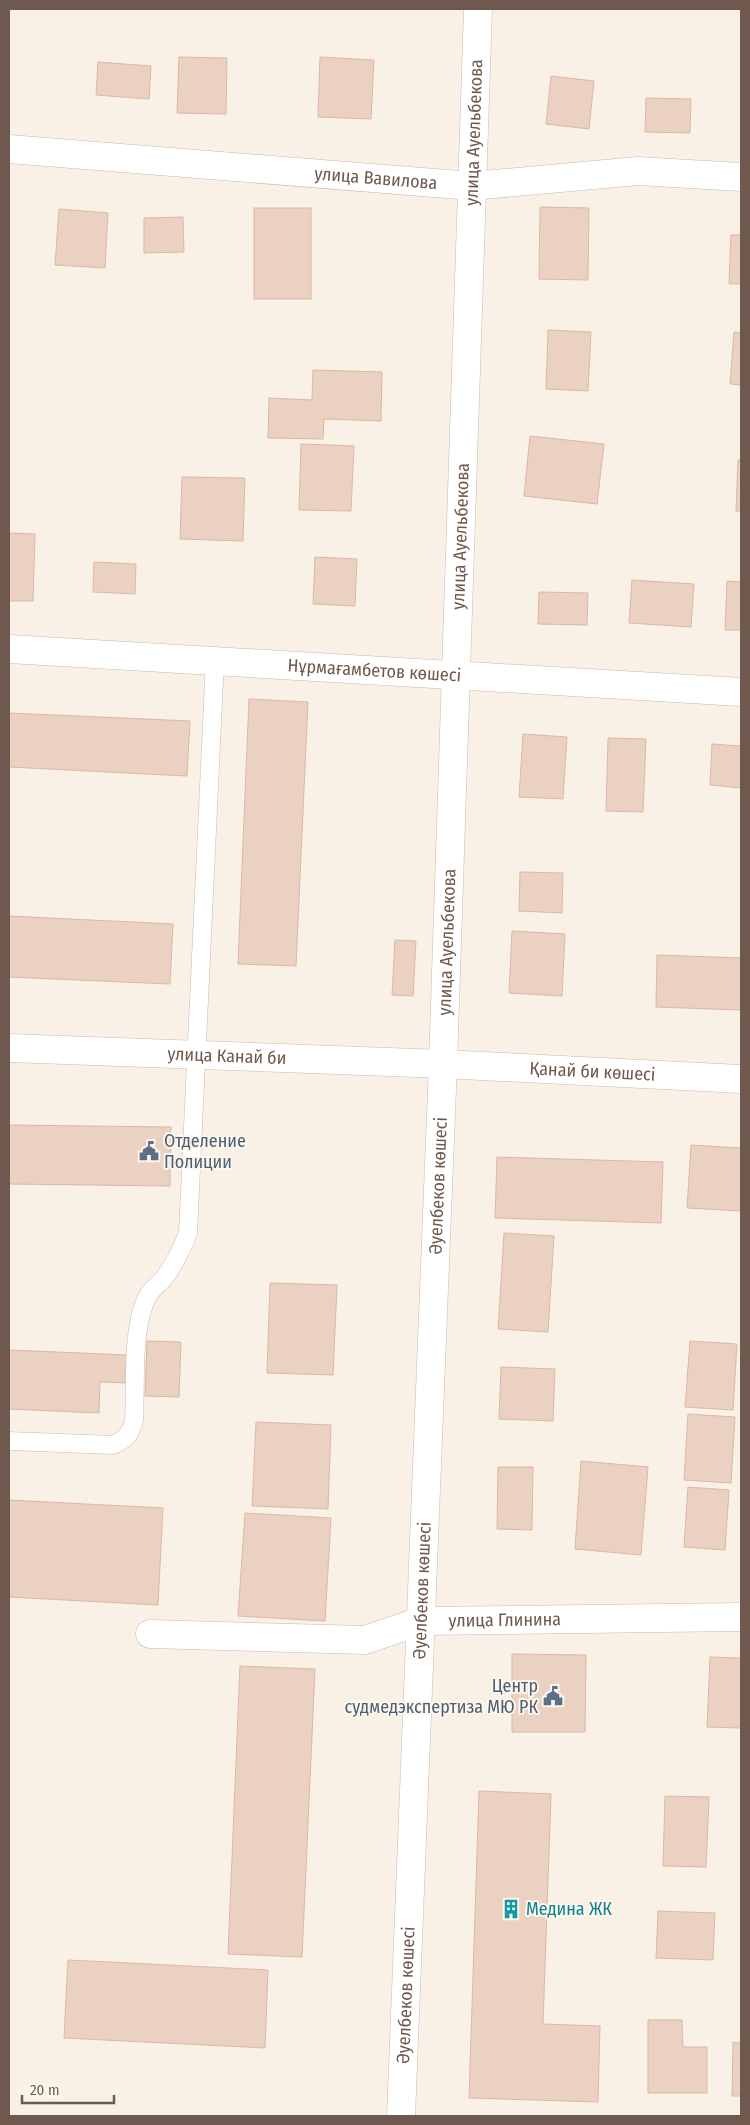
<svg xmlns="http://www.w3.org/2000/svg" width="750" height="2125" font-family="'Fira Sans Condensed',sans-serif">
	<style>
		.building { fill: #ebd1c1; stroke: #dbb8a4 }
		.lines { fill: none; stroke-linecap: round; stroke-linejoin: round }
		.service-casing { stroke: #c9b9ae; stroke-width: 19 }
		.minor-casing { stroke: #c9b9ae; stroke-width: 29 }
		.tertiary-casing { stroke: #c9b9ae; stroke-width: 29 }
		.service { stroke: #fff; stroke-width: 18 }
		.minor { stroke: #fff; stroke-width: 28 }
		.tertiary { stroke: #fff; stroke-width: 28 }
		.labels { text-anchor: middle; stroke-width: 4; stroke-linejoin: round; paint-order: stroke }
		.street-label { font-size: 18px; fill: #6f594e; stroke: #fcf6ec }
		.service-label { font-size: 18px; fill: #4e5e75; stroke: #fcf6ec; text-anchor: start }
		.culture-label { font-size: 18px; fill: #0d838f; stroke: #fcf6ec; text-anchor: start }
	</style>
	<rect width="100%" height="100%" fill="#f9f1e6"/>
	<!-- building -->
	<g class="building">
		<polygon points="179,57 227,58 226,114 177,113"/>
		<polygon points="320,57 374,60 371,119 318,117"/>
		<polygon points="98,62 151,66 149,99 96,95"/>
		<polygon points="551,76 594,81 589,129 546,124"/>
		<polygon points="646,98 691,99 690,133 645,132"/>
		<polygon points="540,207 589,208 588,280 539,279"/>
		<rect x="254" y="208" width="57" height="91"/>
		<polygon points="59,209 108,213 105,268 55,265"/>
		<polygon points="183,217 184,252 144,253 144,218"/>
		<polygon points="731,235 741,235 741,284 729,284"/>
		<polygon points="548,330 591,332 588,391 546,389"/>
		<polygon points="734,332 741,333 741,385 730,384"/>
		<polygon points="313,370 382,372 381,421 324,419 323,439 268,438 269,398 312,400"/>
		<polygon points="530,436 604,444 597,504 524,496"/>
		<polygon points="301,444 354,446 351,511 299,510"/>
		<polygon points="738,460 741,460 741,511 736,511"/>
		<polygon points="182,477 245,478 243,541 180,539"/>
		<polygon points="9,533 35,534 33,601 9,601"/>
		<polygon points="315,557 357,559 355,606 313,604"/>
		<polygon points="94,562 136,564 135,594 93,592"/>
		<polygon points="632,580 694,584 691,627 629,623"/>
		<polygon points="727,581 741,582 741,630 725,630"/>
		<polygon points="539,592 588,593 587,625 538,624"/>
		<polygon points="249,699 308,702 296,966 238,964"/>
		<polygon points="9,713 190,721 187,776 9,767"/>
		<polygon points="523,734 567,737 563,799 519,797"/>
		<polygon points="608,738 646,739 643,812 606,811"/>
		<polygon points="712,744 741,746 741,788 710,785"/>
		<polygon points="520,872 563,873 562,913 519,911"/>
		<polygon points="9,916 173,924 170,984 9,977"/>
		<polygon points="512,931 565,934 562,996 509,993"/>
		<polygon points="395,940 416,941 413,996 392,995"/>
		<polygon points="657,955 741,958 741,1010 656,1007"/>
		<polygon points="9,1125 171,1127 170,1186 9,1184"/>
		<polygon points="691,1145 741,1148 741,1211 687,1208"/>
		<polygon points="497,1157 663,1162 661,1223 495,1218"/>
		<polygon points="504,1233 554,1236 548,1332 498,1329"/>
		<polygon points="270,1283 337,1285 333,1375 267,1373"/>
		<polygon points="147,1341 181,1342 179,1397 145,1396"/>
		<polygon points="690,1341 737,1344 733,1410 685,1407"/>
		<polygon points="9,1350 128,1355 126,1383 100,1382 99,1413 9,1409"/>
		<polygon points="501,1367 555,1369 553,1421 499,1419"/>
		<polygon points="688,1414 735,1417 731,1483 684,1480"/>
		<polygon points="256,1422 331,1425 328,1509 252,1506"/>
		<polygon points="581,1461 648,1467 641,1555 575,1549"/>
		<polygon points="498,1467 533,1467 532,1530 497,1529"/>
		<polygon points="688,1487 729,1490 725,1550 684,1547"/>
		<polygon points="9,1500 163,1508 158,1605 9,1597"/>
		<polygon points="245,1513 331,1518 325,1621 238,1616"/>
		<polygon points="512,1654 586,1655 585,1732 512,1732"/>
		<polygon points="710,1657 741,1658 741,1728 707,1727"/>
		<polygon points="240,1666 315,1669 302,1957 228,1954"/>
		<polygon points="479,1791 551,1794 543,2024 600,2026 598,2102 469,2098"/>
		<polygon points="665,1796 709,1797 706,1867 663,1866"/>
		<polygon points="658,1911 715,1913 713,1960 656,1958"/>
		<polygon points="68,1960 268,1970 265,2048 64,2038"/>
		<polygon points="648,2020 682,2020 683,2047 707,2047 707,2093 648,2093"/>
		<polygon points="733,2042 741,2043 741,2096 732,2096"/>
	</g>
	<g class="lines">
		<defs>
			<path id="service" d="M 9,1441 L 113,1445 C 126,1439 131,1434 134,1420 C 136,1384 131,1324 149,1294 C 153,1288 160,1283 165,1277 C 175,1263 182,1249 188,1233 L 215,660"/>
			<g id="minor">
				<path id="s1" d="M 9,149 L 472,186 L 638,171 L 741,177"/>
				<path id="s2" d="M 9,649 L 741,692"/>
				<path id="s3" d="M 443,1064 L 478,9"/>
				<path id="s4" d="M 150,1634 L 365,1640 L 421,1621 L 741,1617"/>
			</g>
			<g id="tertiary">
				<path id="s5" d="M 9,1048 L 443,1064 L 741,1079"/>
				<path id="s6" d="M 401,2116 L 443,1064"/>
			</g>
		</defs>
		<!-- service casing -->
		<use href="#service" class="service-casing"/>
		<!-- minor casing -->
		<use href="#minor" class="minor-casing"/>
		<!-- tertiary casing -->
		<use href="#tertiary" class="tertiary-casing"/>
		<!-- service -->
		<use href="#service" class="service"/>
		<!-- minor -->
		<use href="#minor" class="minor"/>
		<!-- tertiary -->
		<use href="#tertiary" class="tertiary"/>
	</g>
	<!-- icons -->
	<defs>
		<symbol id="civic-bare" viewBox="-9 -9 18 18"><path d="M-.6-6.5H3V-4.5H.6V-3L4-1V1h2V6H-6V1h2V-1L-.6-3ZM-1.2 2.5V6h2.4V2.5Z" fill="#5c6f8a" stroke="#fcf6ec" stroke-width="2.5" paint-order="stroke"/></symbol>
		<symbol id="building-bare" viewBox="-9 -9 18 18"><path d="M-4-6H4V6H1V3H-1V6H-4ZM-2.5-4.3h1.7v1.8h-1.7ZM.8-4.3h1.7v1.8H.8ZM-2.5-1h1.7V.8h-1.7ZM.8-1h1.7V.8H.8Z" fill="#0f9aa8" stroke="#fcf6ec" stroke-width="2.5" paint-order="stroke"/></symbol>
	</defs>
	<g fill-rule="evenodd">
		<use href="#civic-bare" x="135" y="1137" width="28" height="28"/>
		<use href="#civic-bare" x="539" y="1682" width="28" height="28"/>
		<use href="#building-bare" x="497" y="1895" width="28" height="28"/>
	</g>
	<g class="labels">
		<!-- street labels -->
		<g class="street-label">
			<text dy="6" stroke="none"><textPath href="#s3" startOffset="932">улица Ауельбекова</textPath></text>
			<text dy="6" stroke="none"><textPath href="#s1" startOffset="368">улица Вавилова</textPath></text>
			<text dy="6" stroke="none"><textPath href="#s3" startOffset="528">улица Ауельбекова</textPath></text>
			<text dy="6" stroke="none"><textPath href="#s2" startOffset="366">Нұрмағамбетов көшесі</textPath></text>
			<text dy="6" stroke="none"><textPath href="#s3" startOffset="122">улица Ауельбекова</textPath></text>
			<text dy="6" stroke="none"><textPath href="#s5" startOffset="218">улица Канай би</textPath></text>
			<text dy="6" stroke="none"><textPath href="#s5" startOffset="584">Қанай би көшесі</textPath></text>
			<text dy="6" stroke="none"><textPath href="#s6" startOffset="931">Әуелбеков көшесі</textPath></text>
			<text dy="6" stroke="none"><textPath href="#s6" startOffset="526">Әуелбеков көшесі</textPath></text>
			<text dy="6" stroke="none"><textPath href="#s4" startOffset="358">улица Глинина</textPath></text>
			<text dy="6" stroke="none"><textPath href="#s6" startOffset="121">Әуелбеков көшесі</textPath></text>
		</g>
		<!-- service labels -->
		<g class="service-label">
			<text x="164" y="1147">Отделение<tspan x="164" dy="21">Полиции</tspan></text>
			<text x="538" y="1692" text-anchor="end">Центр<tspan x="538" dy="21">судмедэкспертиза МЮ РК</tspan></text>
		</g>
		<!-- culture labels -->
		<g class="culture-label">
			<text x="526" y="1915">Медина ЖК</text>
		</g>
	</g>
	<!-- border -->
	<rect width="750" height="2125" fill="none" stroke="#6f594e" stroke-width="20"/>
	<!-- scale -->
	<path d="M22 2095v8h92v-8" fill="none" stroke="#6f594e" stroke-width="2.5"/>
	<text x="30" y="2095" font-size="15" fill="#6f594e" stroke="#fcf6ec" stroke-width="4" paint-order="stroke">20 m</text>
</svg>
